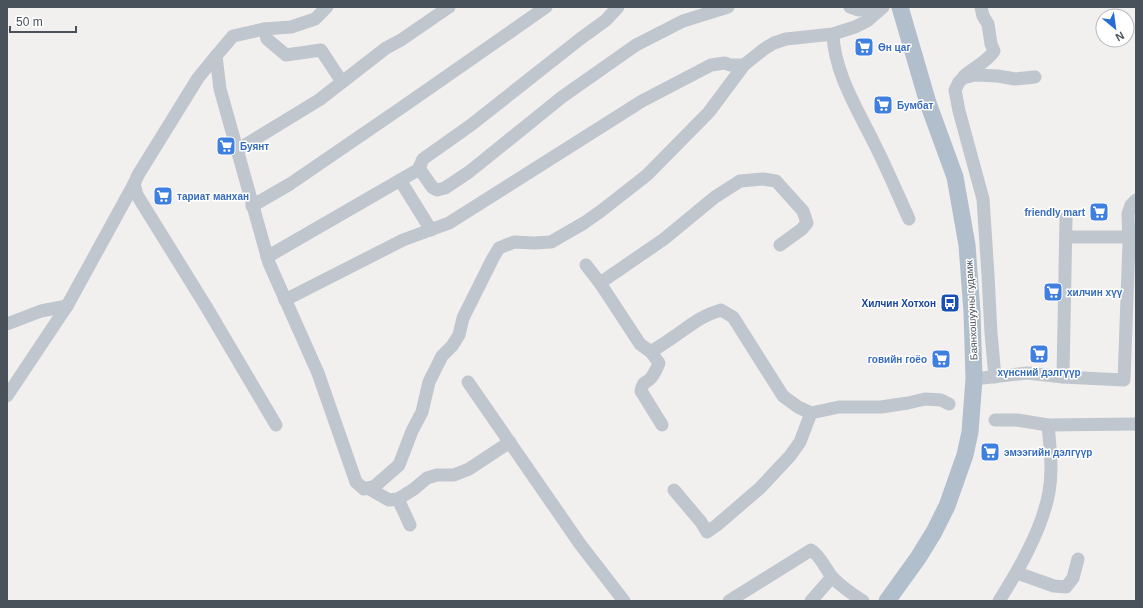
<svg xmlns="http://www.w3.org/2000/svg" width="1143" height="608" font-family="Helvetica,sans-serif">
	<style>
		.lines { fill: none; stroke-linecap: round; stroke-linejoin: round }
		.minor { stroke: #bfc6cd; stroke-width: 13 }
		.major { stroke: #b1becc; stroke-width: 17 }
		.labels { text-anchor: middle; stroke-width: 3; stroke-linejoin: round; paint-order: stroke }
		.shop-label { font-size: 10px; font-weight: bold; fill: #366cbe; stroke: #fff; text-anchor: start }
		.transit-label { font-size: 10px; font-weight: bold; fill: #164399; stroke: #fff; text-anchor: end }
		.street-label { font-size: 10px; fill: #49525b; stroke: #fff }
	</style>
	<rect width="100%" height="100%" fill="#f2efef"/>
	<g class="lines">
		<!-- minor -->
		<g class="minor">
			<polyline points="850,7 858,10 876,7"/>
			<polyline points="264,29 267,39 286,55 321,50 342,82"/>
			<path d="M 833,34 C 834,73 859,112 876,147 C 888,171 898,195 909,219"/>
			<polyline points="216,56 220,89 269,263 318,373 356,482 364,489 375,486 399,465 412,431 422,412 429,382 442,356 452,346 459,335 463,318 493,258 499,248 514,242 534,243 551,242 584,223 601,211 647,175 709,112 744,65"/>
			<path d="M 964,76 C 974,67 987,62 994,51 L 991,44 L 988,24 L 983,16 L 981,7"/>
			<polyline points="237,150 319,100 386,48 401,40 449,7"/>
			<polyline points="419,168 430,184 433,188 437,190 445,188 469,172 562,97 636,45 683,21 728,7"/>
			<polyline points="400,180 431,230"/>
			<polyline points="252,206 290,184 401,108 546,7"/>
			<polyline points="1066,237 1129,237"/>
			<path d="M 780,245 L 802,229 L 807,223 L 803,211 L 776,181 L 763,179 L 740,181 L 715,197 L 664,239 L 600,283 L 640,344 L 651,352 C 658,347 665,343 672,338 C 690,326 700,316 721,310 L 733,317 L 783,396 L 798,407 L 811,413 L 839,407 L 881,407 L 908,403 L 925,399 L 941,400 L 949,404"/>
			<polyline points="267,257 416,171 419,168 423,159 471,125 580,39 606,20 618,7"/>
			<polyline points="586,265 600,283"/>
			<polyline points="285,300 403,240 449,223 642,101 711,65 725,63 730,65 744,65 764,49 774,43 786,39 833,34 855,27 867,21 883,7"/>
			<polyline points="7,324 41,311 67,306"/>
			<path d="M 651,352 L 659,363 C 657,368 655,373 651,378 C 645,384 643,381 641,391 L 662,425"/>
			<polyline points="995,377 991,333 988,275 983,199 959,111 955,90 959,82 963,78 975,75 998,76 1015,79 1035,77"/>
			<polyline points="1063,377 1124,380 1129,243 1128,214 1131,205 1136,200"/>
			<polyline points="974,379 1027,373 1063,377 1066,218"/>
			<polyline points="468,382 580,544 624,601"/>
			<polyline points="7,396 67,306 134,184"/>
			<polyline points="995,420 1017,420 1048,425 1136,424"/>
			<polyline points="276,425 207,308 137,195 134,184 138,175 198,78 216,56 233,36 264,29 291,27 315,19 327,7"/>
			<polyline points="368,488 389,500 398,499"/>
			<polyline points="674,490 701,522 707,532 717,525 760,488 790,456 800,442 811,413"/>
			<polyline points="410,525 398,499 414,489 427,478 437,475 454,475 469,469 510,442"/>
			<polyline points="1017,573 1054,586 1066,587 1073,578 1078,559"/>
			<path d="M 729,601 L 811,550 C 821,556 825,569 833,578 C 842,587 852,594 863,601"/>
			<polyline points="811,601 832,577"/>
			<path d="M 999,601 C 1019,569 1042,530 1049,492 C 1053,470 1050,447 1048,425"/>
		</g>
		<!-- major -->
		<polyline class="major" points="887,601 918,558 934,532 947,506 965,455 970,432 974,379 972,312 967,245 955,177 928,103 900,7"/>
	</g>
	<!-- icons -->
	<defs>
		<symbol id="supermarket-square" viewBox="-11 -11 22 22"><rect x="-9" y="-9" width="18" height="18" rx="4" fill="#3f7fe0" stroke="#fff"/><path d="M-6-5.5h2.5l.6 2H6L4.5 2H-2.5L-4.4-4H-6ZM-1.5 3.2a1.3 1.3 0 1 0 .1 0ZM3 3.2a1.3 1.3 0 1 0 .1 0Z" fill="#fff"/></symbol>
		<symbol id="bus-square" viewBox="-11 -11 22 22"><rect x="-9" y="-9" width="18" height="18" rx="4" fill="#1a4fb4" stroke="#fff"/><path d="M-5-6H5V4H4V6H2V4H-2V6H-4V4H-5ZM-3.5-4V0h7V-4ZM-3.5 1.2v1.5H-2V1.2ZM2 1.2v1.5H3.5V1.2Z" fill="#fff"/></symbol>
	</defs>
	<g fill-rule="evenodd">
		<use href="#supermarket-square" x="853" y="36" width="22" height="22"/>
		<use href="#supermarket-square" x="872" y="94" width="22" height="22"/>
		<use href="#supermarket-square" x="215" y="135" width="22" height="22"/>
		<use href="#supermarket-square" x="152" y="185" width="22" height="22"/>
		<use href="#supermarket-square" x="1088" y="201" width="22" height="22"/>
		<use href="#supermarket-square" x="1042" y="281" width="22" height="22"/>
		<use href="#bus-square" x="939" y="292" width="22" height="22"/>
		<use href="#supermarket-square" x="1028" y="343" width="22" height="22"/>
		<use href="#supermarket-square" x="930" y="348" width="22" height="22"/>
		<use href="#supermarket-square" x="979" y="441" width="22" height="22"/>
	</g>
	<g class="labels">
		<!-- shop labels -->
		<g class="shop-label">
			<text x="878" y="51">Өн цаг</text>
			<text x="897" y="109">Бумбат</text>
			<text x="240" y="150">Буянт</text>
			<text x="177" y="200">тариат манхан</text>
			<text x="1085" y="216" text-anchor="end">friendly mart</text>
			<text x="1067" y="296">хилчин хүү</text>
			<text x="927" y="363" text-anchor="end">говийн гоёо</text>
			<text x="1039" y="376" text-anchor="middle">хүнсний дэлгүүр</text>
			<text x="1004" y="456">эмээгийн дэлгүүр</text>
		</g>
		<!-- transit labels -->
		<g class="transit-label">
			<text x="936" y="307">Хилчин Хотхон</text>
		</g>
		<!-- street labels -->
		<g class="street-label">
			<text transform="translate(971 310) rotate(-93)" y="4">Баянхошууны гудамж</text>
		</g>
	</g>
	<!-- border -->
	<rect width="1143" height="608" fill="none" stroke="#49525b" stroke-width="16"/>
	<!-- north arrow -->
	<g transform="translate(1115 28) rotate(151)"><circle r="19" fill="#ffffff" stroke="#b6babd"/>
	<path d="M0-3L7 15L0 10L-7 15Z" fill="#266ed5"/>
	<text y="-6" font-size="11" font-weight="bold" text-anchor="middle" fill="#49525b">N</text>
	</g>
	<!-- scale -->
	<path d="M10 26v6h66v-6" fill="none" stroke="#49525b" stroke-width="2"/>
	<text x="16" y="26" font-size="12" fill="#49525b" stroke="#ffffff" stroke-width="3" paint-order="stroke">50 m</text>
</svg>
